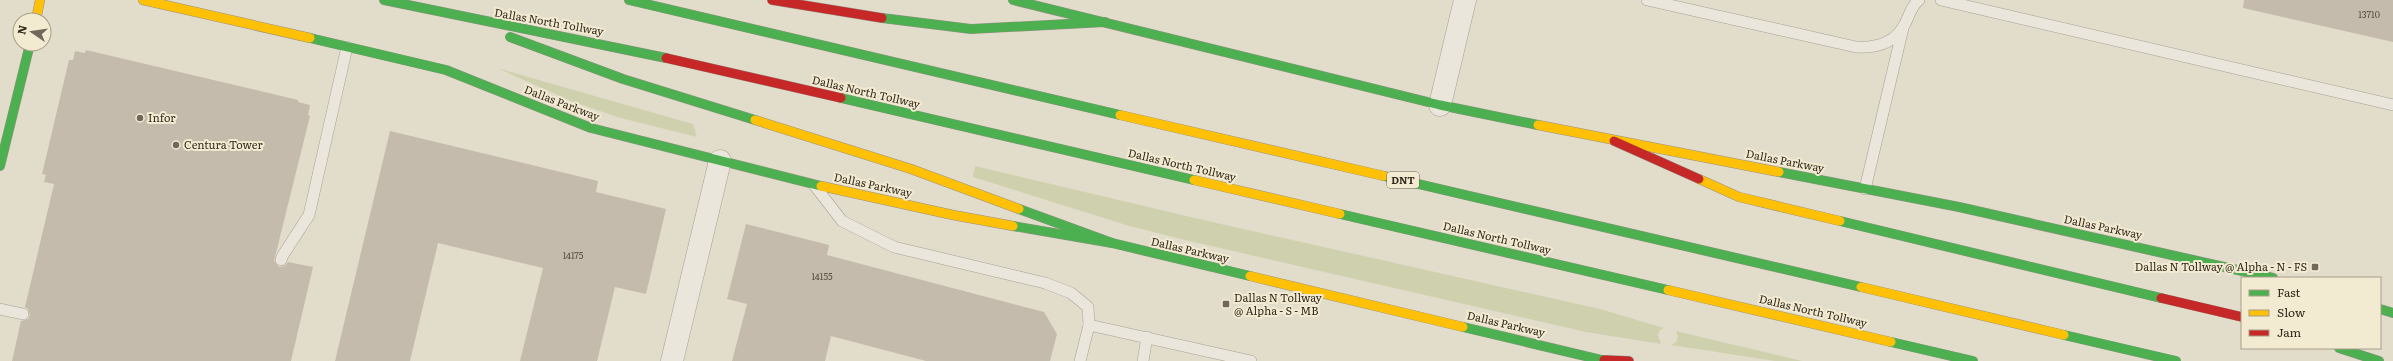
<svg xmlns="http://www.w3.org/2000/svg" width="2393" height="361" font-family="Literata,serif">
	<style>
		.green { fill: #cfd1ae }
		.building { fill: #c5bbac }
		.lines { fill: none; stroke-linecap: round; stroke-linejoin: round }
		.lane-casing { stroke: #a7a194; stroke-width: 12 }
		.street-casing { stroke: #a7a194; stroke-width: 23 }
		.fast-casing { stroke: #969085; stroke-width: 10 }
		.slow-casing { stroke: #969085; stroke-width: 10 }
		.jam-casing { stroke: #969085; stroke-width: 10 }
		.lane { stroke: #eae6dc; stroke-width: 11 }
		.street { stroke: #eae6dc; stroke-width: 22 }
		.fast { stroke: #4caf50; stroke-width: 9 }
		.slow { stroke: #ffc107; stroke-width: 9 }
		.jam { stroke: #c62828; stroke-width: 9 }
		.poi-dot { fill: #71685b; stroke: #f3ebd1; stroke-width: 1.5 }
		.labels { text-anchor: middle; stroke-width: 4; stroke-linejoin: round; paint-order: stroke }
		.number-label { font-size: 9px; fill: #584e42 }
		.shield { fill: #f3ebd1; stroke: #6d6454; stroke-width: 1 }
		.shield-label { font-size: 10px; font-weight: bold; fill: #342a1e }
		.street-label { font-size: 11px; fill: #342a1e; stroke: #f3ebd1 }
		.poi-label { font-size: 11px; fill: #342a1e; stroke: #f3ebd1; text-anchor: start }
	</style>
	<rect width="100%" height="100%" fill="#e2dccb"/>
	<!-- green -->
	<g class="green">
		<polygon points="497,68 693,124 697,137 617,117 571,101"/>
		<polygon points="975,166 1199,219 1600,309 1664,328 1660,330 1658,335 1661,344 1586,332 1185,240 1126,225 973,177"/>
		<polygon points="1676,331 1802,361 1775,361 1671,345 1676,342 1678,337"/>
	</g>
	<!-- building -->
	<g class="building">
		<polygon points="2244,0 2393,0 2393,42 2243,8"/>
		<polygon points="86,50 298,100 298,102 310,105 308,115 310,116 274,261 279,267 285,266 288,262 313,267 291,361 12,361 21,321 28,319 30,315 28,309 25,307 54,184 44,182 46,175 42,174 69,60 73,60 75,51 85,53"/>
		<polygon points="390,131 598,181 596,192 666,209 646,294 615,287 597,361 520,361 543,268 438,243 410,361 335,361"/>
		<polygon points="746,224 829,245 827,255 1044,312 1057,334 1050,361 926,361 831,336 825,361 732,361 747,304 727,299"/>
	</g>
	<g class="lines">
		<defs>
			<g id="lane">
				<path d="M 1647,0 L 1856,47 C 1874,48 1893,44 1903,27 C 1910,17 1909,8 1919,0"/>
				<polyline points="1941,0 2393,105"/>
				<polyline points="815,186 842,221 894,247 1045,283 1071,293 1088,307 1089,325"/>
				<polyline points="1865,189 1903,28"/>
				<polyline points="281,260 283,255 309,215 347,47"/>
				<polyline points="0,309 23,314"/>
				<polyline points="1080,361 1089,325 1251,361"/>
				<polyline points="1143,361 1147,337"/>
			</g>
			<g id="street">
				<polyline points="1440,105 1465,0"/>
				<polyline points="672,361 720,161"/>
			</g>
			<g id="fast">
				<polyline points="384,0 666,58"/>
				<polyline points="629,0 1120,115"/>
				<polyline points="1013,0 1440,105 1538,125"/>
				<polyline points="882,18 971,29 1105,22"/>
				<polyline points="510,37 623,79 755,120"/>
				<polyline points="310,38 446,70 591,128 821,186"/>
				<polyline points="841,98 1194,180"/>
				<polyline points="0,166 30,44"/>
				<polyline points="1779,172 1959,207 2273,278"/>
				<polyline points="1384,176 1861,287"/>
				<polyline points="1019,209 1112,243"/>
				<polyline points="1340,214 1668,290"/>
				<polyline points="1840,221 2161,298"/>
				<polyline points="1013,226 1112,243 1250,276"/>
				<polyline points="2380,309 2393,313"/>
				<polyline points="1463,327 1606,361"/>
				<polyline points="2064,335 2176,361"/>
				<polyline points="1891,342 1973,361"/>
				<polyline points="2339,348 2379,361"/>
			</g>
			<g id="slow">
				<polyline points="143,0 310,38"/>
				<polyline points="36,20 40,0"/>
				<polyline points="1120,115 1384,176"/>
				<polyline points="755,120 911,169 1019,209"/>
				<polyline points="1538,125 1779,172"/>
				<polyline points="1699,179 1739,197 1840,221"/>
				<polyline points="1194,180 1340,214"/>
				<polyline points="821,186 953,215 1013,226"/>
				<polyline points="1250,276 1463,327"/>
				<polyline points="1861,287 2064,335"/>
				<polyline points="1668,290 1891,342"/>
			</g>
			<g id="jam">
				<polyline points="772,0 882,18"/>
				<polyline points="666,58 841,98"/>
				<polyline points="1614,141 1699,179"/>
				<polyline points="2161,298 2242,317"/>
				<polyline points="1604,360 1629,361"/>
			</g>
		</defs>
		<!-- lane casing -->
		<use href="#lane" class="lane-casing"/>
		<!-- street casing -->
		<use href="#street" class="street-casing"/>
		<!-- fast casing -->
		<use href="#fast" class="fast-casing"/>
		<!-- slow casing -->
		<use href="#slow" class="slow-casing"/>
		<!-- jam casing -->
		<use href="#jam" class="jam-casing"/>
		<!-- lane -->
		<use href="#lane" class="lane"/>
		<!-- street -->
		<use href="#street" class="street"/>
		<!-- fast -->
		<use href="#fast" class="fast"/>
		<!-- slow -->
		<use href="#slow" class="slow"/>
		<!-- jam -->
		<use href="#jam" class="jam"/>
	</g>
	<!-- markers -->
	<g class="poi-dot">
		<circle cx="140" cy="118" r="4"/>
		<circle cx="176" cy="145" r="4"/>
		<rect x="2311" y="263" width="8" height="8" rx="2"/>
		<rect x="1222" y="300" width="8" height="8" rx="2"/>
	</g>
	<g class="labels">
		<!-- number labels -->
		<g class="number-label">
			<text x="2369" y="18">13710</text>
			<text x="573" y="259">14175</text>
			<text x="822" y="280">14155</text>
		</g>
		<!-- shield labels -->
		<rect class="shield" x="1387" y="172" width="32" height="16" rx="3"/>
		<g class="shield-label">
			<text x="1403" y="184">DNT</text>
		</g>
		<!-- street labels -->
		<g class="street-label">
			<text transform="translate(549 22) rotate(10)" y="4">Dallas North Tollway</text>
			<text transform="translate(866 92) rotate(13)" y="4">Dallas North Tollway</text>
			<text transform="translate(562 103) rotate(21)" y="4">Dallas Parkway</text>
			<text transform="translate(1785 161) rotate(11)" y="4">Dallas Parkway</text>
			<text transform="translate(1182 165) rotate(13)" y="4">Dallas North Tollway</text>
			<text transform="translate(873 185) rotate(12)" y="4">Dallas Parkway</text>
			<text transform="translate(2103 227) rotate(12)" y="4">Dallas Parkway</text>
			<text transform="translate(1497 238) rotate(13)" y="4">Dallas North Tollway</text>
			<text transform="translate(1190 250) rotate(13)" y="4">Dallas Parkway</text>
			<text transform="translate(1813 311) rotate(13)" y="4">Dallas North Tollway</text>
			<text transform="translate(1506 324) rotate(13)" y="4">Dallas Parkway</text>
		</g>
		<!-- poi labels -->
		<g class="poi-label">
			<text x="148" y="122">Infor</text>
			<text x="184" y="149">Centura Tower</text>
			<text x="2307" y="271" text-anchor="end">Dallas N Tollway @ Alpha - N - FS</text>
			<text x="1234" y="302">Dallas N Tollway<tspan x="1234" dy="13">@ Alpha - S - MB</tspan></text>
		</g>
	</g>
	<!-- legend -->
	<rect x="2241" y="277" width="140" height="72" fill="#f3ebd1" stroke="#a79e89"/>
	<rect x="2249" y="290" width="20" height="6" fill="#4caf50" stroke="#a79e89"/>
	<text x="2277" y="297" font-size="12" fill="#342a1e">Fast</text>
	<rect x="2249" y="310" width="20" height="6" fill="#ffc107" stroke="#a79e89"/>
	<text x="2277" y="317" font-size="12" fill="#342a1e">Slow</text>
	<rect x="2249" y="330" width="20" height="6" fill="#c62828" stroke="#a79e89"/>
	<text x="2277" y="337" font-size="12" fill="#342a1e">Jam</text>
	<!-- north arrow -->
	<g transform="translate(32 32) rotate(283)"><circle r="19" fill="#f3ebd1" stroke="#a79e89"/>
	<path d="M0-3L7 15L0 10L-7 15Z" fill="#71685b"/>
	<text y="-6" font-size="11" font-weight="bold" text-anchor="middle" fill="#342a1e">N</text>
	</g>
</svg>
